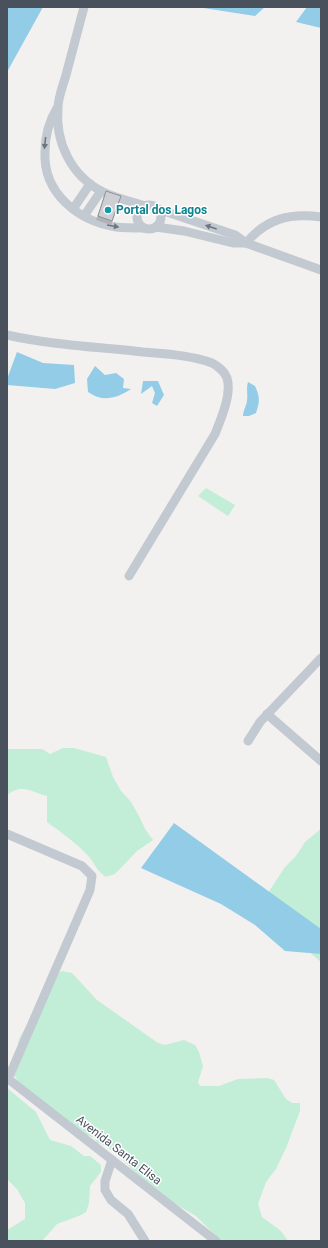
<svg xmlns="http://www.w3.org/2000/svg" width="328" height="1248" font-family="Roboto,sans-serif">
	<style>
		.green { fill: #c2edd7 }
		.water { fill: #92cce7 }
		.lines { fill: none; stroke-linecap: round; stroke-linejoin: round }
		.minor { stroke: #c2c9d1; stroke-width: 9 }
		.wall { fill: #b0b2b6 }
		.building { fill: #cdcfd4; stroke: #909194 }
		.oneway { fill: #6d7580 }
		.culture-dot { fill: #0f9aa8; stroke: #fff; stroke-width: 1.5 }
		.labels { text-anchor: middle; stroke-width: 3; stroke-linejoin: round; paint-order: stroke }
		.culture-label { font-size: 12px; font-weight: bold; fill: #0d838f; stroke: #fff; text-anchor: start }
		.street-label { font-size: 12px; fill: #49515d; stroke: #fff }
	</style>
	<rect width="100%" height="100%" fill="#f2f1f0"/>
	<!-- green -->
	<g class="green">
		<polygon points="206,488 235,505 228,516 198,496"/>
		<path d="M 63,748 L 74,748 L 106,757 L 113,777 L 121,791 L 131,802 L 139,816 L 145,829 L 153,840 L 137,851 L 115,874 L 106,877 C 96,870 97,867 90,858 C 78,844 62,833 47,822 L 47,796 C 31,792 22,783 7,795 L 7,749 L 42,749 L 50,754 Z"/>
		<polygon points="321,829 321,962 286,932 266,896 285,867 296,856 305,842"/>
		<polygon points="62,971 72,973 97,1000 158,1043 165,1045 184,1040 195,1045 199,1052 203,1066 198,1082 200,1086 219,1086 238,1079 268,1078 274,1080 286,1099 292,1103 300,1103 300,1111 286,1148 276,1169 266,1182 258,1204 262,1217 281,1231 288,1241 219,1241 218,1238 196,1216 167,1199 140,1177 116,1153 102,1144 97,1143 95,1138 70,1129 23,1088 13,1074 19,1039 49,985 57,974"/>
		<polygon points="7,1088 36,1112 50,1140 71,1146 84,1156 90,1156 101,1165 101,1172 90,1186 89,1203 86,1212 81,1215 57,1224 42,1241 7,1241 7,1230 25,1219 25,1203 17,1189 7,1179"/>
	</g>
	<!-- water -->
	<g class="water">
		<polygon points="7,7 43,7 7,72"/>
		<polygon points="197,7 265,7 255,16"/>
		<polygon points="307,7 321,7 321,28 296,22"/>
		<polygon points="17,352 43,363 74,365 75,383 55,389 7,385 7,379"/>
		<path d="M 95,366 L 105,375 L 116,373 L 124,379 L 123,388 L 131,389 C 117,398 103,403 88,392 L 87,379 Z"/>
		<polygon points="143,381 158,381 164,395 157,406 152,403 155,393 152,386 141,394"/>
		<path d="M 248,382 L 255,386 C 260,397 260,401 256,413 L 249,416 L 243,416 C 243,410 247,405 247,400 C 248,393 246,390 248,382 Z"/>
		<polygon points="174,823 321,929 321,954 285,951 255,925 221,904 141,868"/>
	</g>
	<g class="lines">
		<!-- minor -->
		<g class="minor">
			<path d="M 84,7 C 78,30 72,52 66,75 C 63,86 58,97 58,108 C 55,142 71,176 103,192 C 116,198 132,202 146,206"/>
			<path d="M 57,108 C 49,121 45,136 45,152 C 43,193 78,221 116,227 C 125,228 135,228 144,228"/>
			<circle cx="149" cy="217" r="12"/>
			<polyline points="73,209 90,184"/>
			<polyline points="158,209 235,235 246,243 321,270"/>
			<polyline points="84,216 101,191"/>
			<polyline points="156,227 184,231 233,243 246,243"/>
			<path d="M 246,243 C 267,218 290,213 321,217"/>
			<path d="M 7,335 C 52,345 98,347 143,352 C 166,354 190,355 212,363 C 218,366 225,372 227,378 C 232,394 221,419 215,434 L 129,576"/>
			<polyline points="267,714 321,761"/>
			<polyline points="248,741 260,722 321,658"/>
			<polyline points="7,834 82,866 92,876 90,890 8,1079"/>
			<polyline points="7,1078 216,1241"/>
			<polyline points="112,1160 105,1181 105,1190 111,1200 128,1214 145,1241"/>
		</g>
	</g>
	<!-- wall -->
	<polygon class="wall" points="106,191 121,196 111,225 96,220"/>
	<!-- building -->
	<polygon class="building" points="106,191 121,196 112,221 98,216"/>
	<!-- one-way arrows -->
	<defs><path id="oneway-solid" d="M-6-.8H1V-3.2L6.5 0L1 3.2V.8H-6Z"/></defs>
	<g class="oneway">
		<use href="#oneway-solid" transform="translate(45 143) rotate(96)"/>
		<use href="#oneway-solid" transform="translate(113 226) rotate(10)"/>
		<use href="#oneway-solid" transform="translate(211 227) rotate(-161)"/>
	</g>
	<!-- markers -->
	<circle class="culture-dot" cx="108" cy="210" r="4"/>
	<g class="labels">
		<!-- culture labels -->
		<g class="culture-label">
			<text x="116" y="214">Portal dos Lagos</text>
		</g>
		<!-- street labels -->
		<g class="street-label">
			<text transform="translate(119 1150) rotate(38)" y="4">Avenida Santa Elisa</text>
		</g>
	</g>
	<!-- border -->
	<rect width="328" height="1248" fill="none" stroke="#49515d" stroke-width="16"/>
</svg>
